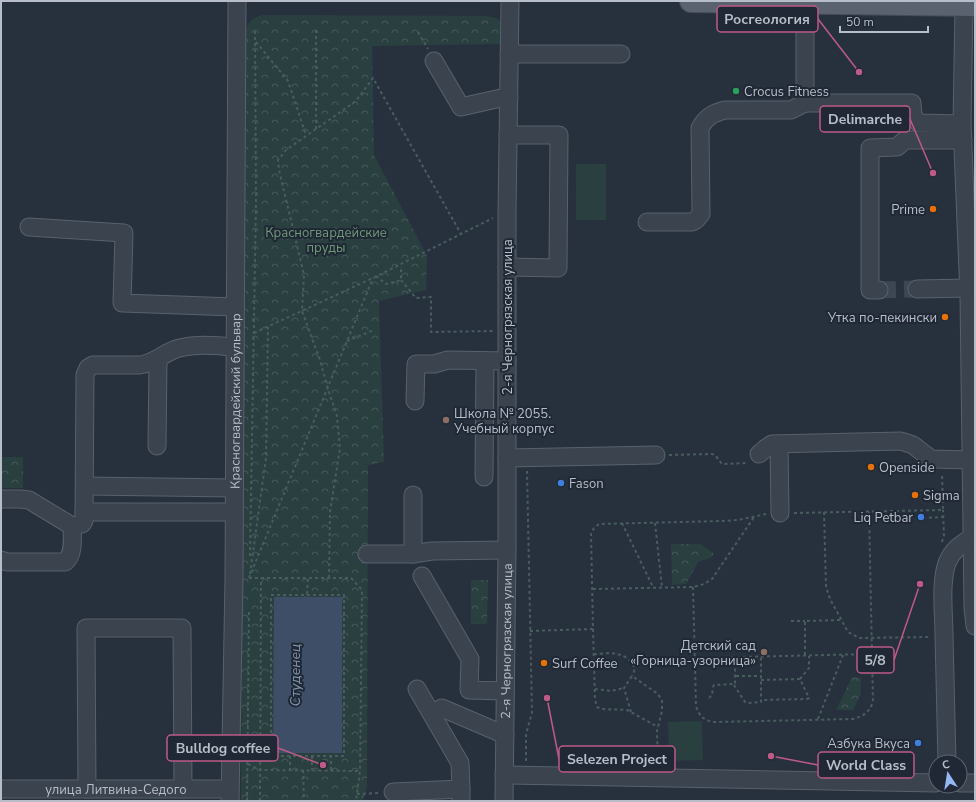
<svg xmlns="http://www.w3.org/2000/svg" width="976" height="802" font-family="'Nunito Sans',sans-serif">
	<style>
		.green { fill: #2a3f40 }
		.park { fill: url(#park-crowns) }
		.water { fill: #3d4e66 }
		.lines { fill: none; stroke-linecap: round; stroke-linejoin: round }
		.minor-tunnel { stroke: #3d4653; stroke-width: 17; stroke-dasharray: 17 8; stroke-linecap: butt }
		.minor-casing { stroke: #58616c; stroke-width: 19 }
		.major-casing { stroke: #444c58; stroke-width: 24 }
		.path { stroke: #495c5e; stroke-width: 2; stroke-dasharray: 3 3; stroke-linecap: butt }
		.minor { stroke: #3b434e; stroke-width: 17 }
		.major { stroke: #59626e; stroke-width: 22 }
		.leisure-dot { fill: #2e9e5b; stroke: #1f2834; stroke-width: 1.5 }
		.food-dot { fill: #e8710a; stroke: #1f2834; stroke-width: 1.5 }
		.education-dot { fill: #8d6e63; stroke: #1f2834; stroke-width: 1.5 }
		.shop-dot { fill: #3f7fe0; stroke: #1f2834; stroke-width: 1.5 }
		.labels { text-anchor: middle; stroke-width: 4; stroke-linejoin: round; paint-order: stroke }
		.poi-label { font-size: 13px; fill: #b7bec9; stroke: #1f2834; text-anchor: start }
		.park-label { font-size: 13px; fill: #6f9979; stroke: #1f2834 }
		.street-label { font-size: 13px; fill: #b7bec9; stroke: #1f2834 }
		.water-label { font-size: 14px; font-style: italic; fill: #8094af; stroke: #1f2834 }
		.leader { fill: none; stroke: #be5a87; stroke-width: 1.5 }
		.callout-dot { fill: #be5a87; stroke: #1f2834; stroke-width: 1.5 }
		.callout { fill: #1f2834; stroke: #be5a87; stroke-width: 1.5 }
		.callout-label { font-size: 14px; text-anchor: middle; font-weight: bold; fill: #b7bec9 }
	</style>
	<defs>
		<pattern id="park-crowns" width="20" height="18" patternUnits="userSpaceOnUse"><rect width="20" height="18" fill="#2a3f40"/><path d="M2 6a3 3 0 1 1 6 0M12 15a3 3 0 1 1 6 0" fill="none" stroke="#47595a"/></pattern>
	</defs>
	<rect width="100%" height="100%" fill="#27313e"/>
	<!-- green -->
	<g class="green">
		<rect x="576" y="164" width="30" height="56"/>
		<polygon points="702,721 703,760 669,761 668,722"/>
	</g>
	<!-- park -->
	<g class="park">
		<path d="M 264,15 L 486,16 L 496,18 L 502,23 L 504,44 L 372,46 L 374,155 L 427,256 L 426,290 L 379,301 L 384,462 L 368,465 L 367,786 L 363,801 L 241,801 L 245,36 C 247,23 251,17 264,15 Z"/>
		<rect x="1" y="457" width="22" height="31"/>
		<polygon points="671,544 700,544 714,554 712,557 698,562 686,584 672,585"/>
		<polygon points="471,580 488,580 487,624 471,624"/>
		<polygon points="852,677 861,678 861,694 853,710 836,710"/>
	</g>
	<!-- water -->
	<polygon class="water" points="274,597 342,597 342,753 273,753"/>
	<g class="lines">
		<!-- minor-tunnel -->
		<polyline class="minor-tunnel" points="879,290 917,289"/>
		<defs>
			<g id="minor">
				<polyline points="964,5 962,124 969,296 973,608 975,626"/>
				<polyline points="509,54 621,54"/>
				<polyline points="434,61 461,107 501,98 509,98"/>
				<polyline points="805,103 912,103 913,116 919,123 962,124"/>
				<path d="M 647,222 L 692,222 L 696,220 L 701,214 L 700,128 C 706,117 713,113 725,110 L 791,110 L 805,103 L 805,3"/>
				<polyline points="29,227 124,233 122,303 235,307"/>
				<polyline points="507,267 558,268 559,135 508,135"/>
				<polyline points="917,289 969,288"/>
				<polyline points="879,290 870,290 870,148 897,147 905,140 963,140"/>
				<polyline points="415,401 416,364 434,364 448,360 507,361"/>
				<polyline points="779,444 780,513"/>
				<polyline points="157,446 158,360"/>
				<polyline points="759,454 766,448 772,444 901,441 913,445 931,459 972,460"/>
				<polyline points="507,458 656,455"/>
				<polyline points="484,477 485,361"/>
				<polyline points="85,486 234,488"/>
				<polyline points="413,495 413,554"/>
				<path d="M 1,499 L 20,499 L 29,500 L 72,526 L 82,524 L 84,521 L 85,375 L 88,368 L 93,365 L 140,365 C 157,362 162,354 176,349 C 193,343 217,346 235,347"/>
				<polyline points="84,512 234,512"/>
				<polyline points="367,554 413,554 432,551 507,550"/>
				<path d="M 1,560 L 7,562 L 65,562 C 75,554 72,537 72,526"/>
				<polyline points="422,576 470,659 469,690 505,691"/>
				<polyline points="417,689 460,763 461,789"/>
				<polyline points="432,714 442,708 505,735"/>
				<path d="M 947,762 C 946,720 945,678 944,636 C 944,614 940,583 947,563 C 952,550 962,543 973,537"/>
				<polyline points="504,775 936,783"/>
				<polyline points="960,783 975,783"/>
				<path id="s1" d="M 1,789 L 230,789"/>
				<polyline points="87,789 86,628 182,628 183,789"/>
				<polyline points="393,792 461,789 461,801"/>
				<path id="s2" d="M 230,801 L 234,578 L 237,1"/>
				<path id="s3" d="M 504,801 L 507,550 L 507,212 L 510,1"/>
			</g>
			<polyline id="major" points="691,1 975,5"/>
		</defs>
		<!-- minor casing -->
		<use href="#minor" class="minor-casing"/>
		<!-- major casing -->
		<use href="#major" class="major-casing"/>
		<!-- path -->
		<g class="path">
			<polyline points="316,30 316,129"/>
			<polyline points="418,32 428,49"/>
			<polyline points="256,42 288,81 306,135"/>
			<polyline points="376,276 386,284 401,280 401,266"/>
			<polyline points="401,280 416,298 431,297 431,332 493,331"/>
			<polyline points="254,333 373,278 493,218"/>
			<polyline points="347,341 374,330"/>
			<polyline points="669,455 712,454 715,455 722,464 748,463"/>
			<polyline points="824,512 826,587 830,599 848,632 859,638 931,637"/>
			<polyline points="794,513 943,510 942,473"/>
			<polyline points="923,518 943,517"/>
			<polyline points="622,523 653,587"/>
			<polyline points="655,523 662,587"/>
			<polyline points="942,542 944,535 943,510"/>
			<polyline points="250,556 256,202 255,29"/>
			<polyline points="250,574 266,458 268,327"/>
			<polyline points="249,578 351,578 362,590 360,771 356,801"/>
			<polyline points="249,578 373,278"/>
			<polyline points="329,578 330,512 340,448 337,416 328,389 320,360 302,311 304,275 279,170 278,160 286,150 356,101 373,78 461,234"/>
			<path d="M 693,587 L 696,706 C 699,716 704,721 715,722 L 853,719 C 864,716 869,712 873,702 L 869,512"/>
			<polyline points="593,589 693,587 704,584 712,579 754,517"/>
			<polyline points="307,594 308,578"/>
			<rect x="271" y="595" width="73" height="161"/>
			<polyline points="791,621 805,621"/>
			<polyline points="593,629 595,700 597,707 601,709 627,710 658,727"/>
			<polyline points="530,631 593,629 591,534 594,528 599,524 722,521 738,520 766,514"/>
			<path d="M 594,654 C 601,654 610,652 617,654 C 628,656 639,666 632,676"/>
			<polyline points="805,655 805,621 841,620"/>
			<polyline points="695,658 871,654"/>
			<polyline points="736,676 761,676"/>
			<polyline points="800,679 809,668 809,656"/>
			<polyline points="761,680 800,679 809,698 807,699 762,700"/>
			<polyline points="734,685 745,702 748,703 761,702 761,656"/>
			<polyline points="595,689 611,691 624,688"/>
			<polyline points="709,698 712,695 713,687 714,685 735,684 735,657"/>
			<polyline points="631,712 624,688 632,676 658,694 662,701 662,711 657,731 658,764"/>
			<polyline points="818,719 843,655"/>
			<polyline points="290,756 290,770"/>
			<polyline points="312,756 312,770"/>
			<polyline points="526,761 526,734 532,713 527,471"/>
			<polyline points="248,764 260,770 360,771"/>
			<polyline points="303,770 304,801"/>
			<polyline points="331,770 331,756"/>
			<polyline points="357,794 380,793"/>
			<polyline points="247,801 249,612"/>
			<polyline points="260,801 261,578"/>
		</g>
		<!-- minor -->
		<use href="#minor" class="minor"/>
		<!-- major -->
		<use href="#major" class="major"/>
	</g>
	<!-- markers -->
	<circle class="leisure-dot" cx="736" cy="91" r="4"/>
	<g class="food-dot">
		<circle cx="933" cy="209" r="4"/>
		<circle cx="945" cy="317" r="4"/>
		<circle cx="871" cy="467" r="4"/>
		<circle cx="915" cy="495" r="4"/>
		<circle cx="544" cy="663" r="4"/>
	</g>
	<g class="education-dot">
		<circle cx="446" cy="420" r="4"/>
		<circle cx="764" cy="652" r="4"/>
	</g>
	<g class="shop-dot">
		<circle cx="561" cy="483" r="4"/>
		<circle cx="921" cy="517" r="4"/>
		<circle cx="918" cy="743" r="4"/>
	</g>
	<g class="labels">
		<!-- poi labels -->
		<g class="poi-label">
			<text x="744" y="96">Crocus Fitness</text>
			<text x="925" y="214" text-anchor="end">Prime</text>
			<text x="937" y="322" text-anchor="end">Утка по-пекински</text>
			<text x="454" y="418">Школа № 2055.<tspan x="454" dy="15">Учебный корпус</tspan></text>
			<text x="879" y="472">Openside</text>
			<text x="569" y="488">Fason</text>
			<text x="923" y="500">Sigma</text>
			<text x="913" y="522" text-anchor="end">Liq Petbar</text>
			<text x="756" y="650" text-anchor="end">Детский сад<tspan x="756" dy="15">«Горница-узорница»</tspan></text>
			<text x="552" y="668">Surf Coffee</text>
			<text x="910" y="748" text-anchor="end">Азбука Вкуса</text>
		</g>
		<!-- park labels -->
		<g class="park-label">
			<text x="326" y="237">Красногвардейские<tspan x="326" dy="15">пруды</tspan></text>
		</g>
		<!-- street labels -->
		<g class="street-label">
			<text transform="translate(507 317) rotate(-90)" y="5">2-я Черногрязская улица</text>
			<text dy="5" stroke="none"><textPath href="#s2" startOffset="400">Красногвардейский бульвар</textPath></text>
			<text dy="5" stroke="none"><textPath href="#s3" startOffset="160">2-я Черногрязская улица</textPath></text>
			<text dy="5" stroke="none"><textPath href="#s1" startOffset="115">улица Литвина-Седого</textPath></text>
		</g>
		<!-- water labels -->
		<g class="water-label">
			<text transform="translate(295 675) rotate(-90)" y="5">Студенец</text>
		</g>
	</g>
	<!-- callouts -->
	<path class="leader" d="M859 72L818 19M933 173L910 119M920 584L894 660M323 765L278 748M547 698L559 759M771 756L818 765"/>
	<g class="callout-dot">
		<circle cx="859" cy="72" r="4"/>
		<circle cx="933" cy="173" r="4"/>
		<circle cx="920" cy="584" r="4"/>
		<circle cx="323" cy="765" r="4"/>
		<circle cx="547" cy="698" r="4"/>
		<circle cx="771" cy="756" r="4"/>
	</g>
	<g class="callout">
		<rect x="717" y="6" width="101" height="26" rx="4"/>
		<rect x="820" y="106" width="90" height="26" rx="4"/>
		<rect x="857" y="647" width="37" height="26" rx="4"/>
		<rect x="167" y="735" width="111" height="26" rx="4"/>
		<rect x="559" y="746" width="116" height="26" rx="4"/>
		<rect x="818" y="752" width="96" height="26" rx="4"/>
	</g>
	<g class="callout-label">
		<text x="767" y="24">Росгеология</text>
		<text x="865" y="124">Delimarche</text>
		<text x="875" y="665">5/8</text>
		<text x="223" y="753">Bulldog coffee</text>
		<text x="617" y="764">Selezen Project</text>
		<text x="866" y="770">World Class</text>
	</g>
	<!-- border -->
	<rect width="976" height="802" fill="none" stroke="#b7bec9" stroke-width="4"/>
	<!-- north arrow -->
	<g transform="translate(948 774) rotate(348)"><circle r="19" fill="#1f2834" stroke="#5c6470"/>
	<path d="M0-3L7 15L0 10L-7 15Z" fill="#93b8f2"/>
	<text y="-6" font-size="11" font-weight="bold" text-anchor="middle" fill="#b7bec9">С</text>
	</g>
	<!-- scale -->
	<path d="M840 26v6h88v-6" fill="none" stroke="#b7bec9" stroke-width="2"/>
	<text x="846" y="26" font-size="12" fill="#b7bec9" stroke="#1f2834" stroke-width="3" paint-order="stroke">50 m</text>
</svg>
